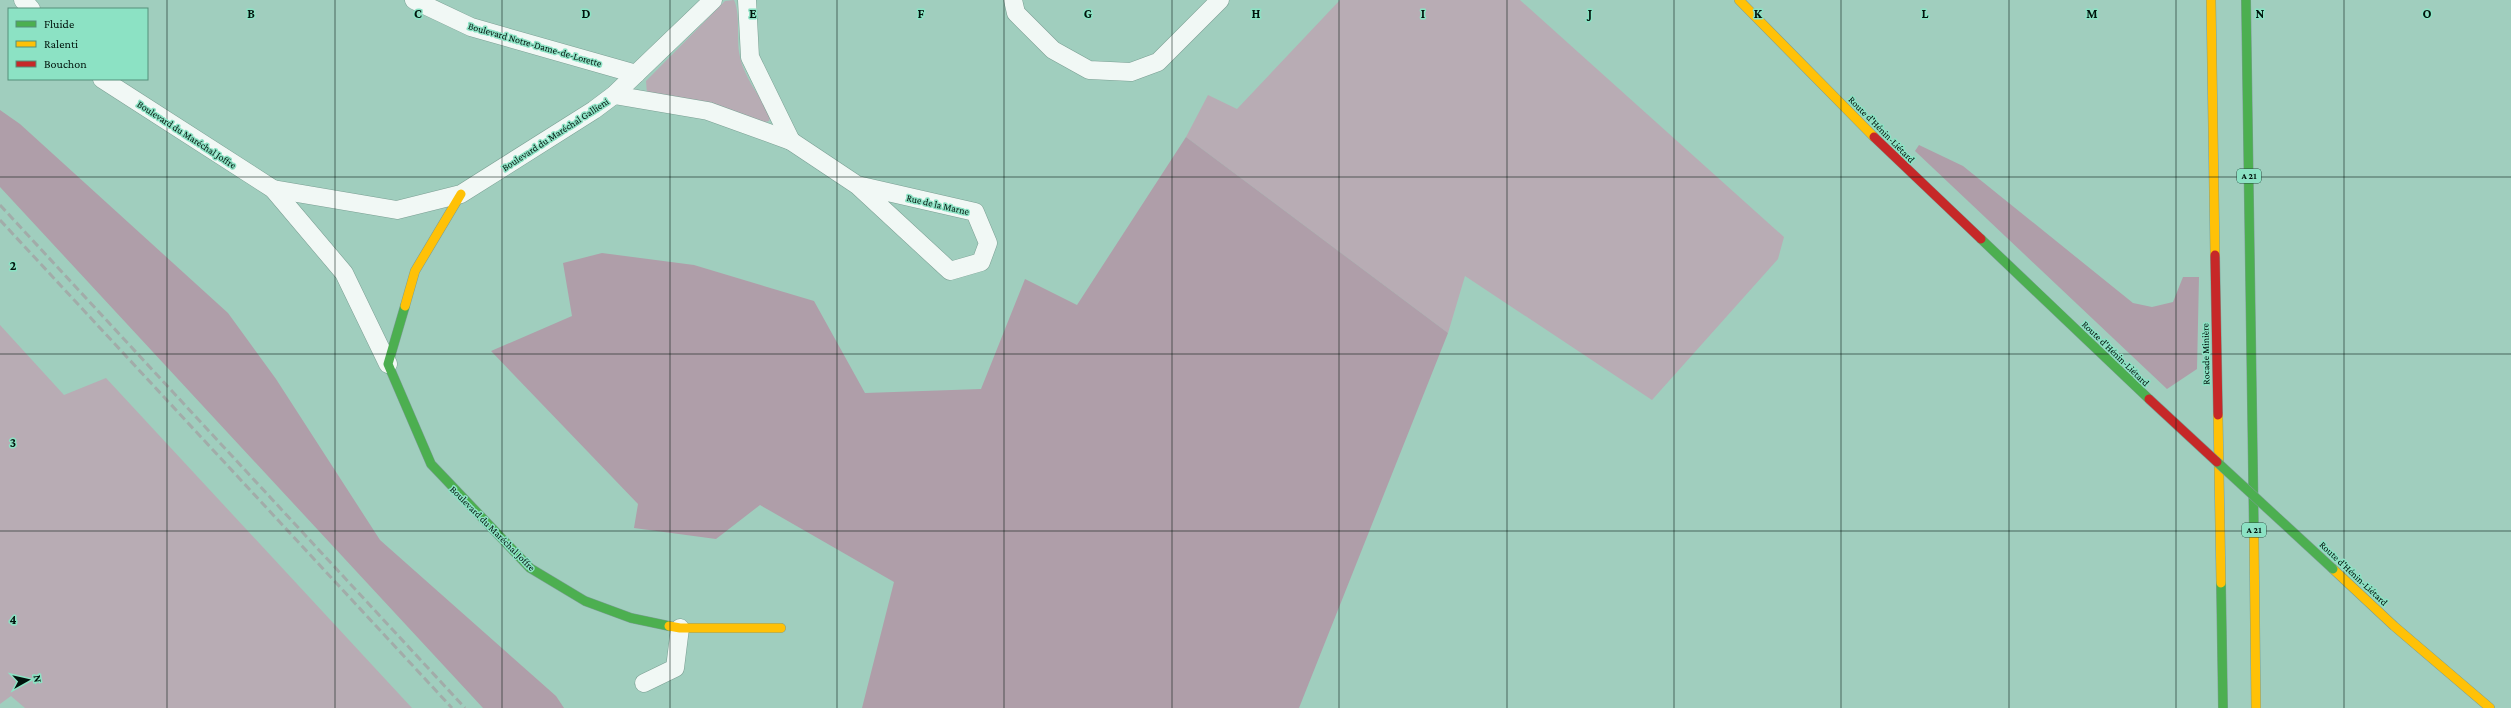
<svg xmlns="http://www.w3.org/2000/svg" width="2511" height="708" font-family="'Crimson Pro',serif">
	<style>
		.green { fill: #b8acb4 }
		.forest { fill: #af9ea9 }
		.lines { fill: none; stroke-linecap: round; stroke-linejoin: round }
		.street-casing { stroke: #7a9f93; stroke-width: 19 }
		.fast-casing { stroke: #7a9f93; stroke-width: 10 }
		.slow-casing { stroke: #7a9f93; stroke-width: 10 }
		.jam-casing { stroke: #7a9f93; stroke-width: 10 }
		.street { stroke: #f1f8f5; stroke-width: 18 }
		.fast { stroke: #4caf50; stroke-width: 9 }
		.slow { stroke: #ffc107; stroke-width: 9 }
		.jam { stroke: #c62828; stroke-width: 9 }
		.rail { stroke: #a2aca9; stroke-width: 3; stroke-dasharray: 8 4; stroke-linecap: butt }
		.fast-bridge-casing { stroke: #7a9f93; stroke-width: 10; stroke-linecap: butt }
		.jam-bridge-casing { stroke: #7a9f93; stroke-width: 10; stroke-linecap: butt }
		.fast-bridge { stroke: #4caf50; stroke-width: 9 }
		.jam-bridge { stroke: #c62828; stroke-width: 9 }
		.grid { fill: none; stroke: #00130c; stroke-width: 1; stroke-opacity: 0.55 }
		.labels { text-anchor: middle; stroke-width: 3; stroke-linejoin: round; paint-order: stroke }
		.shield { fill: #8ce2c4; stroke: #2a5143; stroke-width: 1 }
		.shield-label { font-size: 9px; font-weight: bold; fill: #00130c }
		.street-label { font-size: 10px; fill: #00130c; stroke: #8ce2c4 }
		.grid-label { font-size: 13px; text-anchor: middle; font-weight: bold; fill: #00130c; stroke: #8ce2c4; stroke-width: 3; stroke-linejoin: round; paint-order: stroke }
	</style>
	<rect width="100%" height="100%" fill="#a0cebe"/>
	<!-- green -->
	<g class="green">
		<path d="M 734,0 C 740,13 737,36 739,52 C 742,74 759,96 771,114 L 769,121 L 761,123 L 647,94 L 646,81 L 725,1 Z"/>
		<polygon points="1340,0 1520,0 1784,237 1778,259 1652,400 1465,276 1448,333 1186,137 1208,95 1237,109"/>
		<polygon points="0,325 64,395 106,378 412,708 25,708 11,696 0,704"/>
	</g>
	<!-- forest -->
	<g class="forest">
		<polygon points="0,110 20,124 228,313 276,379 380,540 556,696 564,708 483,708 0,187"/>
		<polygon points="1186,137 1448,333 1299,708 862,708 894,582 760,505 716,539 634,528 638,504 491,351 572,316 563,263 602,253 694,265 814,301 865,393 981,389 1025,279 1077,305"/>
		<polygon points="1919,145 1963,166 2133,303 2152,307 2173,302 2183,277 2199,277 2197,369 2167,389 1915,151"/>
	</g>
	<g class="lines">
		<defs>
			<g id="street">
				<polyline points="23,0 31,9"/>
				<polyline points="414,0 471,27 636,74"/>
				<polyline points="747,0 750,57 791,141"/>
				<polyline points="1013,0 1016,13 1053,50 1089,70 1131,72 1158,62 1220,0"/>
				<polyline points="102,79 273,189 344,273 388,364"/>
				<polyline points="614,95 708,111 791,141 857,185 950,271 981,262 988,243 975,212 857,185"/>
				<polyline points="273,189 397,210 461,194 594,110 614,95 713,0"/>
				<polyline points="644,683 675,668 680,628"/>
			</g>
			<g id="fast">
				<polyline points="2246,0 2254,538"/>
				<polyline points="1981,239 2149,399"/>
				<polyline points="405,306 388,364 431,464 530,568 585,601 631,618 669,626"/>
				<polyline points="2221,583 2223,708"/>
			</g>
			<g id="slow">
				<polyline points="1739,0 1874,137"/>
				<polyline points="2211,0 2215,255"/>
				<polyline points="405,306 415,271 461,194"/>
				<polyline points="2218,415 2221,583"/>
				<polyline points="2254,538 2256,708"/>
				<polyline points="2333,569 2394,626 2490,708"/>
				<polyline points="669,626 680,628 781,628"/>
			</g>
			<g id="jam">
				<polyline points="1874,137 1981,239"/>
				<polyline points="2215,255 2218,415"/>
			</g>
		</defs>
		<!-- street casing -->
		<use href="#street" class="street-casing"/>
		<!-- fast casing -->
		<use href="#fast" class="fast-casing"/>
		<!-- slow casing -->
		<use href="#slow" class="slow-casing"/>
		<!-- jam casing -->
		<use href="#jam" class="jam-casing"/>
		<!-- street -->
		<use href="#street" class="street"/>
		<!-- fast -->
		<use href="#fast" class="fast"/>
		<!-- slow -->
		<use href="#slow" class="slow"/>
		<!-- jam -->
		<use href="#jam" class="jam"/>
		<!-- rail -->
		<g class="rail">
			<polyline points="0,205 465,708"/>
			<polyline points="0,220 452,708"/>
		</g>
		<defs>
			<polyline id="fast-bridge" points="2217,462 2333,569"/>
			<polyline id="jam-bridge" points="2149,399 2217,462"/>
		</defs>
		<!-- fast-bridge casing -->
		<use href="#fast-bridge" class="fast-bridge-casing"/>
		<!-- jam-bridge casing -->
		<use href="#jam-bridge" class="jam-bridge-casing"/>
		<!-- fast-bridge -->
		<use href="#fast-bridge" class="fast-bridge"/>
		<!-- jam-bridge -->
		<use href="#jam-bridge" class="jam-bridge"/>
	</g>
	<!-- grid -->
	<path class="grid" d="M 167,0 L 167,708M 335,0 L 335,708M 502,0 L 502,708M 670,0 L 670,708M 837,0 L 837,708M 1004,0 L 1004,708M 1172,0 L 1172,708M 1339,0 L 1339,708M 1507,0 L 1507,708M 1674,0 L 1674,708M 1841,0 L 1841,708M 2009,0 L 2009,708M 2176,0 L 2176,708M 2344,0 L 2344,708M 0,177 L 2511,177M 0,354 L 2511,354M 0,531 L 2511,531"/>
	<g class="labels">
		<!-- shield labels -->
		<g class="shield">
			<rect x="2237" y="169" width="24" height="14" rx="3"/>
			<rect x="2242" y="523" width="24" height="14" rx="3"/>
		</g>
		<g class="shield-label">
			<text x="2249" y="179">A 21</text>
			<text x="2254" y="533">A 21</text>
		</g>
		<!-- street labels -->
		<g class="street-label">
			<text transform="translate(535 44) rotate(16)" y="4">Boulevard Notre-Dame-de-Lorette</text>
			<text transform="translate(1882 129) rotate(45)" y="4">Route d'Hénin-Liétard</text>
			<text transform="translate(187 134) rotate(33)" y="4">Boulevard du Maréchal Joffre</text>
			<text transform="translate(555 134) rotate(-33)" y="4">Boulevard du Maréchal Gallieni</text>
			<text transform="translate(938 204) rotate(13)" y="4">Rue de la Marne</text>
			<text transform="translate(2116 353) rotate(44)" y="4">Route d'Hénin-Liétard</text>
			<text transform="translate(2205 354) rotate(-91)" y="4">Rocade Minière</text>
			<text transform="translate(493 528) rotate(45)" y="4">Boulevard du Maréchal Joffre</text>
			<text transform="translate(2354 573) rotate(43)" y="4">Route d'Hénin-Liétard</text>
		</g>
	</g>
	<g class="grid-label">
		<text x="251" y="18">B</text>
		<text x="418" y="18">C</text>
		<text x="586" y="18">D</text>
		<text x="753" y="18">E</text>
		<text x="921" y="18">F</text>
		<text x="1088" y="18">G</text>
		<text x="1256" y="18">H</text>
		<text x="1423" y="18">I</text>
		<text x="1590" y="18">J</text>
		<text x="1758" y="18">K</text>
		<text x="1925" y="18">L</text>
		<text x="2092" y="18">M</text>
		<text x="2260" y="18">N</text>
		<text x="2427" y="18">O</text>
		<text x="13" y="270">2</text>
		<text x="13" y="447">3</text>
		<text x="13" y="624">4</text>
	</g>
	<!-- legend -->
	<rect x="8" y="8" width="140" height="72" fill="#8ce2c4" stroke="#548f7a"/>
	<rect x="16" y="21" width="20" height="6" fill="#4caf50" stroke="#548f7a"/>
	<text x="44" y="28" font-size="12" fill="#00130c">Fluide</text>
	<rect x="16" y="41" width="20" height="6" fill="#ffc107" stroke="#548f7a"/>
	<text x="44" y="48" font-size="12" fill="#00130c">Ralenti</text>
	<rect x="16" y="61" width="20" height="6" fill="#c62828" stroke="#548f7a"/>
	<text x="44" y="68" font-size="12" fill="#00130c">Bouchon</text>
	<!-- north arrow -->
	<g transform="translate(28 680) rotate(82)" stroke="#8ce2c4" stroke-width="3" paint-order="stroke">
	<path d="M0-3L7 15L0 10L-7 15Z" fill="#00130c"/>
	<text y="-6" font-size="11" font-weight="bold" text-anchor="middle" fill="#00130c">N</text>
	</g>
</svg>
